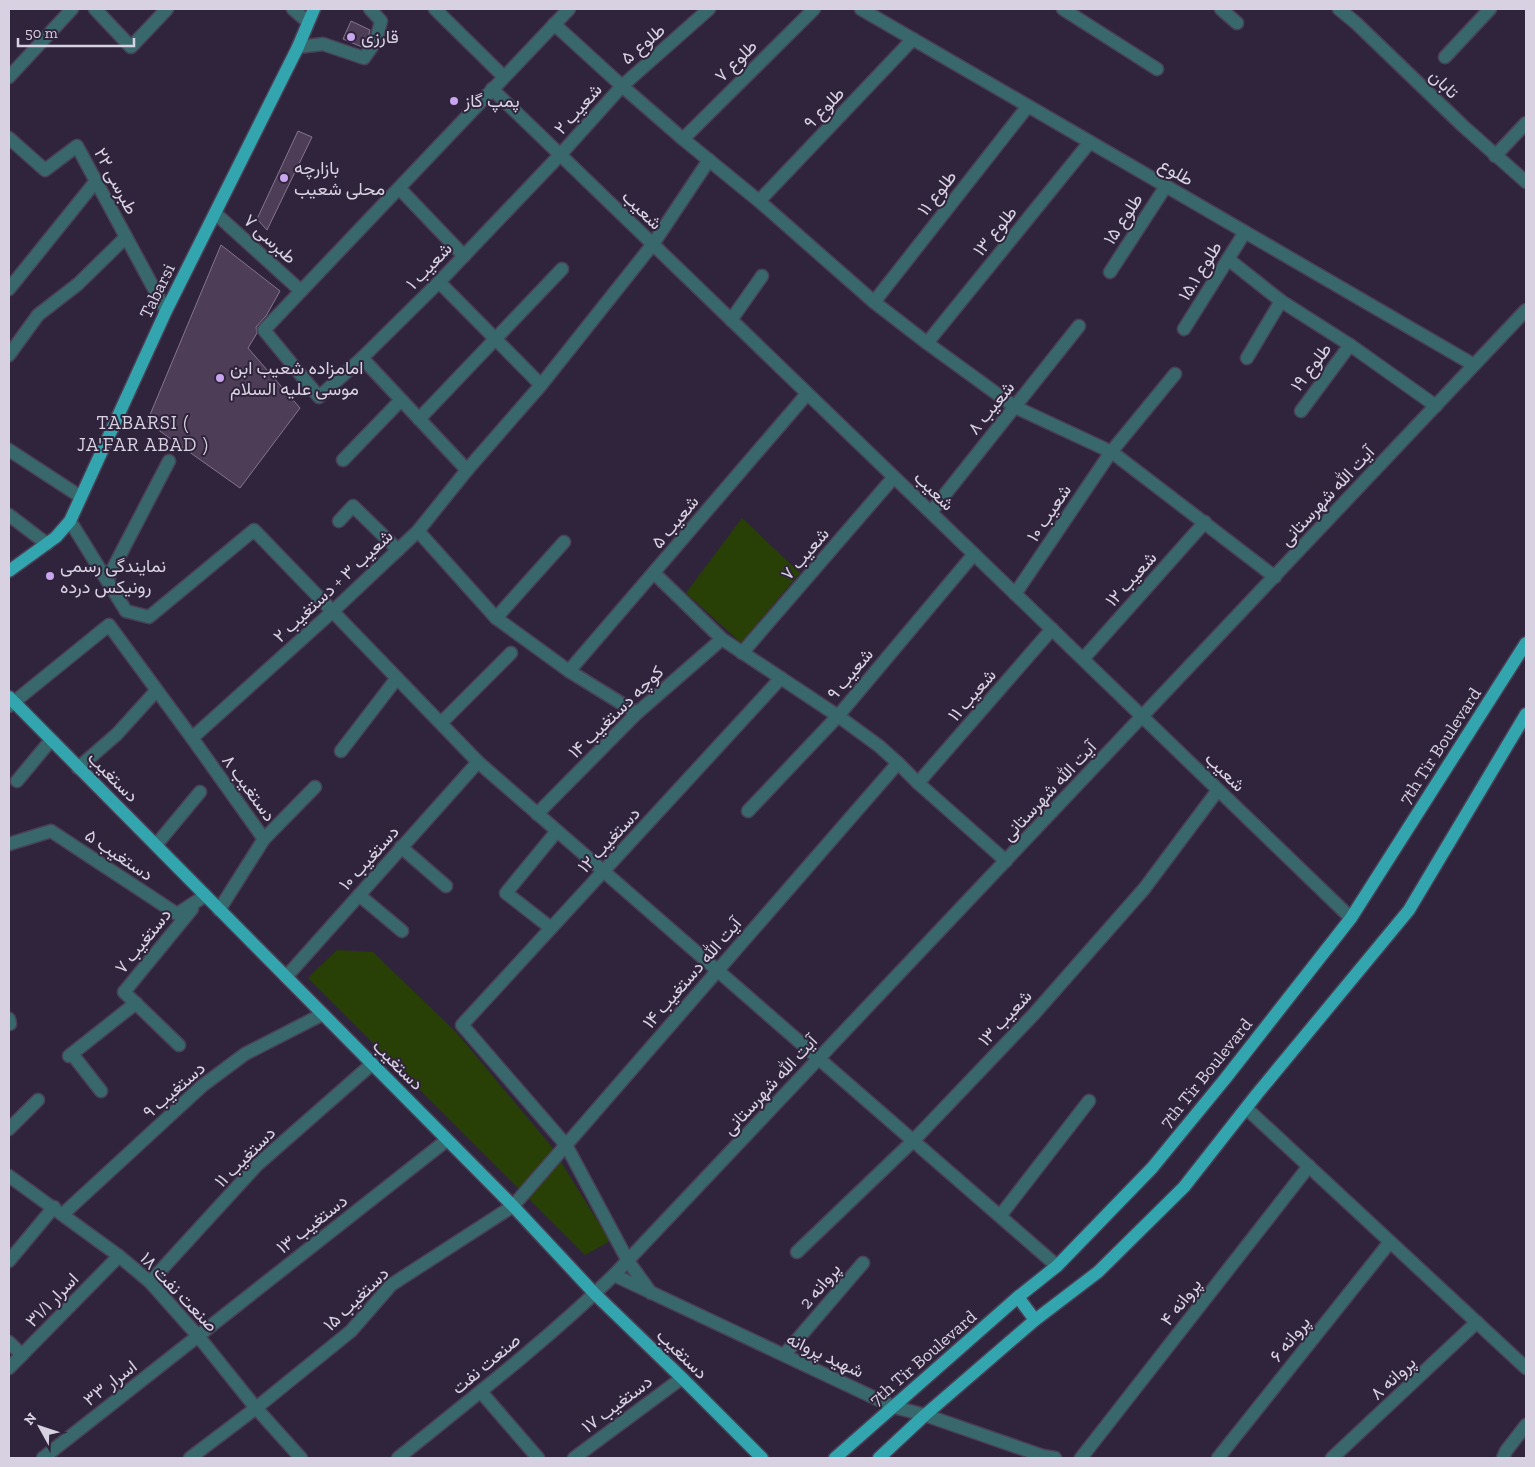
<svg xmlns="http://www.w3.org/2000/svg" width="1535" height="1467" font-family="'Zilla Slab',Vazirmatn,serif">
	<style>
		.green { fill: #284006 }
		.building { fill: #4d3d56; stroke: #86748f }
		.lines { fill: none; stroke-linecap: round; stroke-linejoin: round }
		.minor-casing { stroke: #4a4056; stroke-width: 15 }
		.major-casing { stroke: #4a4056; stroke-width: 15 }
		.minor { stroke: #38686c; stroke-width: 12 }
		.major { stroke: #33a5ae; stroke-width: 12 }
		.poi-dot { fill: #c8a5ee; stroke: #2f243c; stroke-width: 2 }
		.labels { text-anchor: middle; stroke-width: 4; stroke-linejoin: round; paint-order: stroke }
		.poi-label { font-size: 18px; fill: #d8d1e1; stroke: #2f243c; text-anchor: start }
		.street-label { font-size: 18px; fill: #d8d1e1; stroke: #2f243c }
		.neighbourhood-label { font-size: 19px; letter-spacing: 1px; fill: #d8d1e1; stroke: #2f243c }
	</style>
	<rect width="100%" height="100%" fill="#2f243c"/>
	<!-- green -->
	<g class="green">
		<polygon points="742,518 800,573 741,643 686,593"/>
		<polygon points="337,950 373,952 457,1033 551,1146 610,1241 585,1255 308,978"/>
	</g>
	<!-- building -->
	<g class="building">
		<polygon points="351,21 370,30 368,38 362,47 343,39"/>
		<polygon points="298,131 312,137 267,230 257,219"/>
		<polygon points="221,245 280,291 266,316 256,327 257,333 248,348 300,408 240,488 147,422"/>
	</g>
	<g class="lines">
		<defs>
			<g id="minor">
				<polyline points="95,9 131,47 167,9"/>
				<polyline points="293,9 308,22"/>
				<polyline points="435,9 504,77"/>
				<polyline points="569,9 264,330 319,397 362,358 439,282 560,155 622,86 709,9"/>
				<polyline points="861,9 1474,365"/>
				<polyline points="1063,9 1157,69"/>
				<polyline points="1221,9 1237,23"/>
				<polyline points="1339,9 1356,23 1463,126 1526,182"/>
				<polyline points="554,24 622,86 683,139 759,201 874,302 927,343 1015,407 1103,448 1117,456 1275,577"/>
				<polyline points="298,47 323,44 364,58 376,41 381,21 370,9"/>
				<polyline points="1445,57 1490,9"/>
				<polyline points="9,77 72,9"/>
				<polyline points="492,89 1351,918"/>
				<polyline points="9,138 45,170 77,146 166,311"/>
				<polyline points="683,139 814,9"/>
				<polyline points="1495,156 1526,123"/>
				<polyline points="399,188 464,256"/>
				<polyline points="759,201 913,39"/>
				<polyline points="215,213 301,291"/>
				<polyline points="1228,259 1281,301 1350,345 1436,406"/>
				<polyline points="1110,272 1166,186"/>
				<polyline points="439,282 541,385"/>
				<polyline points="9,289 96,181"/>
				<polyline points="874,302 1028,106"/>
				<polyline points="731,320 762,276"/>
				<polyline points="1184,329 1245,232"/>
				<polyline points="927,343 1090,142"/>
				<polyline points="9,355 38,315 78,284 126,237"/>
				<polyline points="362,358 467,470"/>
				<polyline points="1247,358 1281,301"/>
				<polyline points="1301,411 1350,345"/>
				<polyline points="419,419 562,269"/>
				<polyline points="9,450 81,497"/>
				<polyline points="343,460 401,400"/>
				<polyline points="931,512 1079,326"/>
				<polyline points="9,515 47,544"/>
				<polyline points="70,521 126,611"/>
				<polyline points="339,521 353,506 398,550"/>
				<polyline points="418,531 496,618 569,671 637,713"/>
				<polyline points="654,573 722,639 838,716 879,746 898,763 918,783 1006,861"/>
				<polyline points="107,580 169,461"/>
				<polyline points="1015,594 1111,452 1175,374"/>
				<polyline points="126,611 149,617 254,530 478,762 1057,1266"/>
				<polyline points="496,618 564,542"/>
				<polyline points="742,653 894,477"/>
				<polyline points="1083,659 1205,522"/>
				<polyline points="569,671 807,394"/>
				<polyline points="9,706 109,625 192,738 333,611 418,531 467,470 541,385 653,244 709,160"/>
				<polyline points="441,723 511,653"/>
				<polyline points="192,738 264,839 219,910"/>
				<polyline points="341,751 397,678"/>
				<polyline points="78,768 117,734 156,691"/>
				<polyline points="17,781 51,740"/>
				<polyline points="918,783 1052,629"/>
				<polyline points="748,811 838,716 974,554"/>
				<polyline points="537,814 637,713 722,639"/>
				<polyline points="264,839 315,787"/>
				<polyline points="9,844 51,831 177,914 200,899 204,894"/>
				<polyline points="156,845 200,792"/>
				<polyline points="401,847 446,886"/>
				<polyline points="359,895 402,931"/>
				<polyline points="551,928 506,893 557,831"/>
				<polyline points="286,977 478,762"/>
				<polyline points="9,1019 10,1024"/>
				<polyline points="179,1045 124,992 192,909"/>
				<polyline points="72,1054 101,1091"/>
				<polyline points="69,1056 136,1003"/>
				<polyline points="1246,1108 1526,1368"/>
				<polyline points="9,1129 38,1100"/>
				<polyline points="9,1176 119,1256 150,1282 198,1336 256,1408 301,1458"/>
				<polyline points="63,1214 202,1086 245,1054 323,1014"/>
				<polyline points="1000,1216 1089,1101"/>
				<polyline points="797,1252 913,1141 1034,1014 1144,889 1218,790"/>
				<polyline points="9,1261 54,1207"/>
				<polyline points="614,1275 894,1407 925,1415 1043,1456 1055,1458"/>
				<polyline points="150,1282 257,1165 372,1064"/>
				<polyline points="651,1293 628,1261 566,1145 462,1025 781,678"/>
				<polyline points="9,1342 22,1355"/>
				<polyline points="784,1355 863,1263"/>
				<polyline points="9,1368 119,1256"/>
				<polyline points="481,1392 538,1458"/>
				<polyline points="43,1458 447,1140"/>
				<polyline points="190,1458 256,1408 351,1331 391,1285 513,1206 898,763"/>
				<path d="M 398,1458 C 471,1399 546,1341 614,1275 L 1526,310"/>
				<polyline points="574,1458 682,1378"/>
				<polyline points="1081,1458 1309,1166"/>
				<polyline points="1218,1458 1390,1242"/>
				<polyline points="1332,1458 1477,1322"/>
				<polyline points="1503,1458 1506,1451 1526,1425"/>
			</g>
			<g id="major">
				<polyline points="9,571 56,537 70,521 166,311 298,47 314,9"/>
				<polyline points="9,697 513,1206 595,1294 682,1378 762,1458"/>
				<polyline points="1018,1297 1035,1320"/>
				<polyline points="835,1458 1018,1297 1057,1266 1152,1168 1225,1079 1351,918 1526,643"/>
				<polyline points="879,1458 925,1415 1035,1320 1098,1272 1184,1187 1257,1094 1409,910 1526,714"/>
			</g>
		</defs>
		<!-- minor casing -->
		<use href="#minor" class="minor-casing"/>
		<!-- major casing -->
		<use href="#major" class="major-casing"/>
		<!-- minor -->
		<use href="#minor" class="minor"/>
		<!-- major -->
		<use href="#major" class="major"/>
	</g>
	<!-- markers -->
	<g class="poi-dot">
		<circle cx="351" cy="37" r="5"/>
		<circle cx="454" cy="101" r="5"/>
		<circle cx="284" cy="178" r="5"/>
		<circle cx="220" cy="378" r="5"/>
		<circle cx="50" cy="576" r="5"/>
	</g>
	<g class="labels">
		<!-- poi labels -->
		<g class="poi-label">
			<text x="361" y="43">قارزی</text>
			<text x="464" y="107">پمپ گاز</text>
			<text x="294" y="174">بازارچه<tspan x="294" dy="21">محلی شعیب</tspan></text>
			<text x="230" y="374">امامزاده شعیب ابن<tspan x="230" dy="21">موسی علیه السلام</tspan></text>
			<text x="60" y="572">نمایندگی رسمی<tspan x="60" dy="21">رونیکس درده</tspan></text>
		</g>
		<!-- street labels -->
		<g class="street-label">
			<text transform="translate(643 44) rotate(-41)" y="6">طلوع ۵</text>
			<text transform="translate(736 61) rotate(-45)" y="6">طلوع ۷</text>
			<text transform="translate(1444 84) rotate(44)" y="6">تابان</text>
			<text transform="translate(824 108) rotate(-46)" y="6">طلوع ۹</text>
			<text transform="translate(578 109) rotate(-48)" y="6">شعیب ۲</text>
			<text transform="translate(1176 172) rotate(30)" y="6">طلوع</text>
			<text transform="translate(116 181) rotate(62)" y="6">طبرسی ۲۲</text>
			<text transform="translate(937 193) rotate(-52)" y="6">طلوع ۱۱</text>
			<text transform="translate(642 210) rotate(44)" y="6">شعیب</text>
			<text transform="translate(1123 219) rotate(-57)" y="6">طلوع ۱۵</text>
			<text transform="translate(995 231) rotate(-51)" y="6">طلوع ۱۳</text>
			<text transform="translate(270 239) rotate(42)" y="6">طبرسی ۷</text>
			<text transform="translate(429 266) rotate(-46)" y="6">شعیب ۱</text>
			<text transform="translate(1200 271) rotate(-58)" y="6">طلوع ۱۵.۱</text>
			<text transform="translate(157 291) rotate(-64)" y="6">Tabarsi</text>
			<text transform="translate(1311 367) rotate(-53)" y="6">طلوع ۱۹</text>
			<text transform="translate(991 408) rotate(-51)" y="6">شعیب ۸</text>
			<text transform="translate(934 491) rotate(44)" y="6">شعیب</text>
			<text transform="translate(1327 496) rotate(-47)" y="6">آیت الله شهرستانی</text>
			<text transform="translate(1049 513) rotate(-56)" y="6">شعیب ۱۰</text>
			<text transform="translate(675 522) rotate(-50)" y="6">شعیب ۵</text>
			<text transform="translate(805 554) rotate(-49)" y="6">شعیب ۷</text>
			<text transform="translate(1131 579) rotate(-48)" y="6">شعیب ۱۲</text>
			<text transform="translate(333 586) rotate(-43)" y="6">شعیب ۳ + دستغیب ۲</text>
			<text transform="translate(850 674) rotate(-50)" y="6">شعیب ۹</text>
			<text transform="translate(972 695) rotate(-49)" y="6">شعیب ۱۱</text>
			<text transform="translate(616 712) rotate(-44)" y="6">کوچه دستغیب ۱۴</text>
			<text transform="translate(1440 746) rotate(-57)" y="6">7th Tir Boulevard</text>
			<text transform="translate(1225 772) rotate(44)" y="6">شعیب</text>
			<text transform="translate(113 777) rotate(45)" y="6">دستغیب</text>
			<text transform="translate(249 788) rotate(54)" y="6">دستغیب ۸</text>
			<text transform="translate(1049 791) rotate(-47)" y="6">آیت الله شهرستانی</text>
			<text transform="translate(609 840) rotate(-47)" y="6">دستغیب ۱۲</text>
			<text transform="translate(119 855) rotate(34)" y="6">دستغیب ۵</text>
			<text transform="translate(369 858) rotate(-48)" y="6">دستغیب ۱۰</text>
			<text transform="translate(143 941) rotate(-51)" y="6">دستغیب ۷</text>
			<text transform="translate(692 973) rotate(-49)" y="6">آیت الله دستغیب ۱۴</text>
			<text transform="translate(1005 1018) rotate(-47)" y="6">شعیب ۱۳</text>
			<text transform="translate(398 1065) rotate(45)" y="6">دستغیب</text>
			<text transform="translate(1206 1073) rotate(-51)" y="6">7th Tir Boulevard</text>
			<text transform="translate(770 1085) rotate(-47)" y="6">آیت الله شهرستانی</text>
			<text transform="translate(174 1090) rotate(-41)" y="6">دستغیب ۹</text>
			<text transform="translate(245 1157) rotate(-45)" y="6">دستغیب ۱۱</text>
			<text transform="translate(312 1224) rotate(-38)" y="6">دستغیب ۱۳</text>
			<text transform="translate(820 1286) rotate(-50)" y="6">پروانه 2</text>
			<text transform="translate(179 1292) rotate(46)" y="6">صنعت نفت ۱۸</text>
			<text transform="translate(356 1299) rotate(-44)" y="6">دستغیب ۱۵</text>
			<text transform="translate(52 1300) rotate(-46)" y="6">اسرار ۳۱/۱</text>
			<text transform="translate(1181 1302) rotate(-52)" y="6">پروانه ۴</text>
			<text transform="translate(1290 1339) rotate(-51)" y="6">پروانه ۶</text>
			<text transform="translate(682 1354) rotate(44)" y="6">دستغیب</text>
			<text transform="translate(825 1355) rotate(25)" y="6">شهید پروانه</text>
			<text transform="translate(923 1358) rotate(-41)" y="6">7th Tir Boulevard</text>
			<text transform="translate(486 1364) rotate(-40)" y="6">صنعت نفت</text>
			<text transform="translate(1393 1378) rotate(-43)" y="6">پروانه ۸</text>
			<text transform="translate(110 1383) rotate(-38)" y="6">اسرار ۳۳</text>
			<text transform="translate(617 1404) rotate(-37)" y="6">دستغیب ۱۷</text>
		</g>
		<!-- neighbourhood labels -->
		<g class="neighbourhood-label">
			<text x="143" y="429">TABARSI (<tspan x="143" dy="22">JA'FAR ABAD )</tspan></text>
		</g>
	</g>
	<!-- border -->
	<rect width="1535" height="1467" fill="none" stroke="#d8d1e1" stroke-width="20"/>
	<!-- north arrow -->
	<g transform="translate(40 1427) rotate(310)" stroke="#2f243c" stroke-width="4" paint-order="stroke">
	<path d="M0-4L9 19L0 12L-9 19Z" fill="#d8d1e1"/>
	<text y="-8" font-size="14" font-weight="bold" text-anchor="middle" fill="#d8d1e1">N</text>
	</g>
	<!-- scale -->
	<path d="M18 38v8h116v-8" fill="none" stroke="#d8d1e1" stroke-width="2.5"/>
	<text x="25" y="38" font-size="15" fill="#d8d1e1" stroke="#2f243c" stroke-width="4" paint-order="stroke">50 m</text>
</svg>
